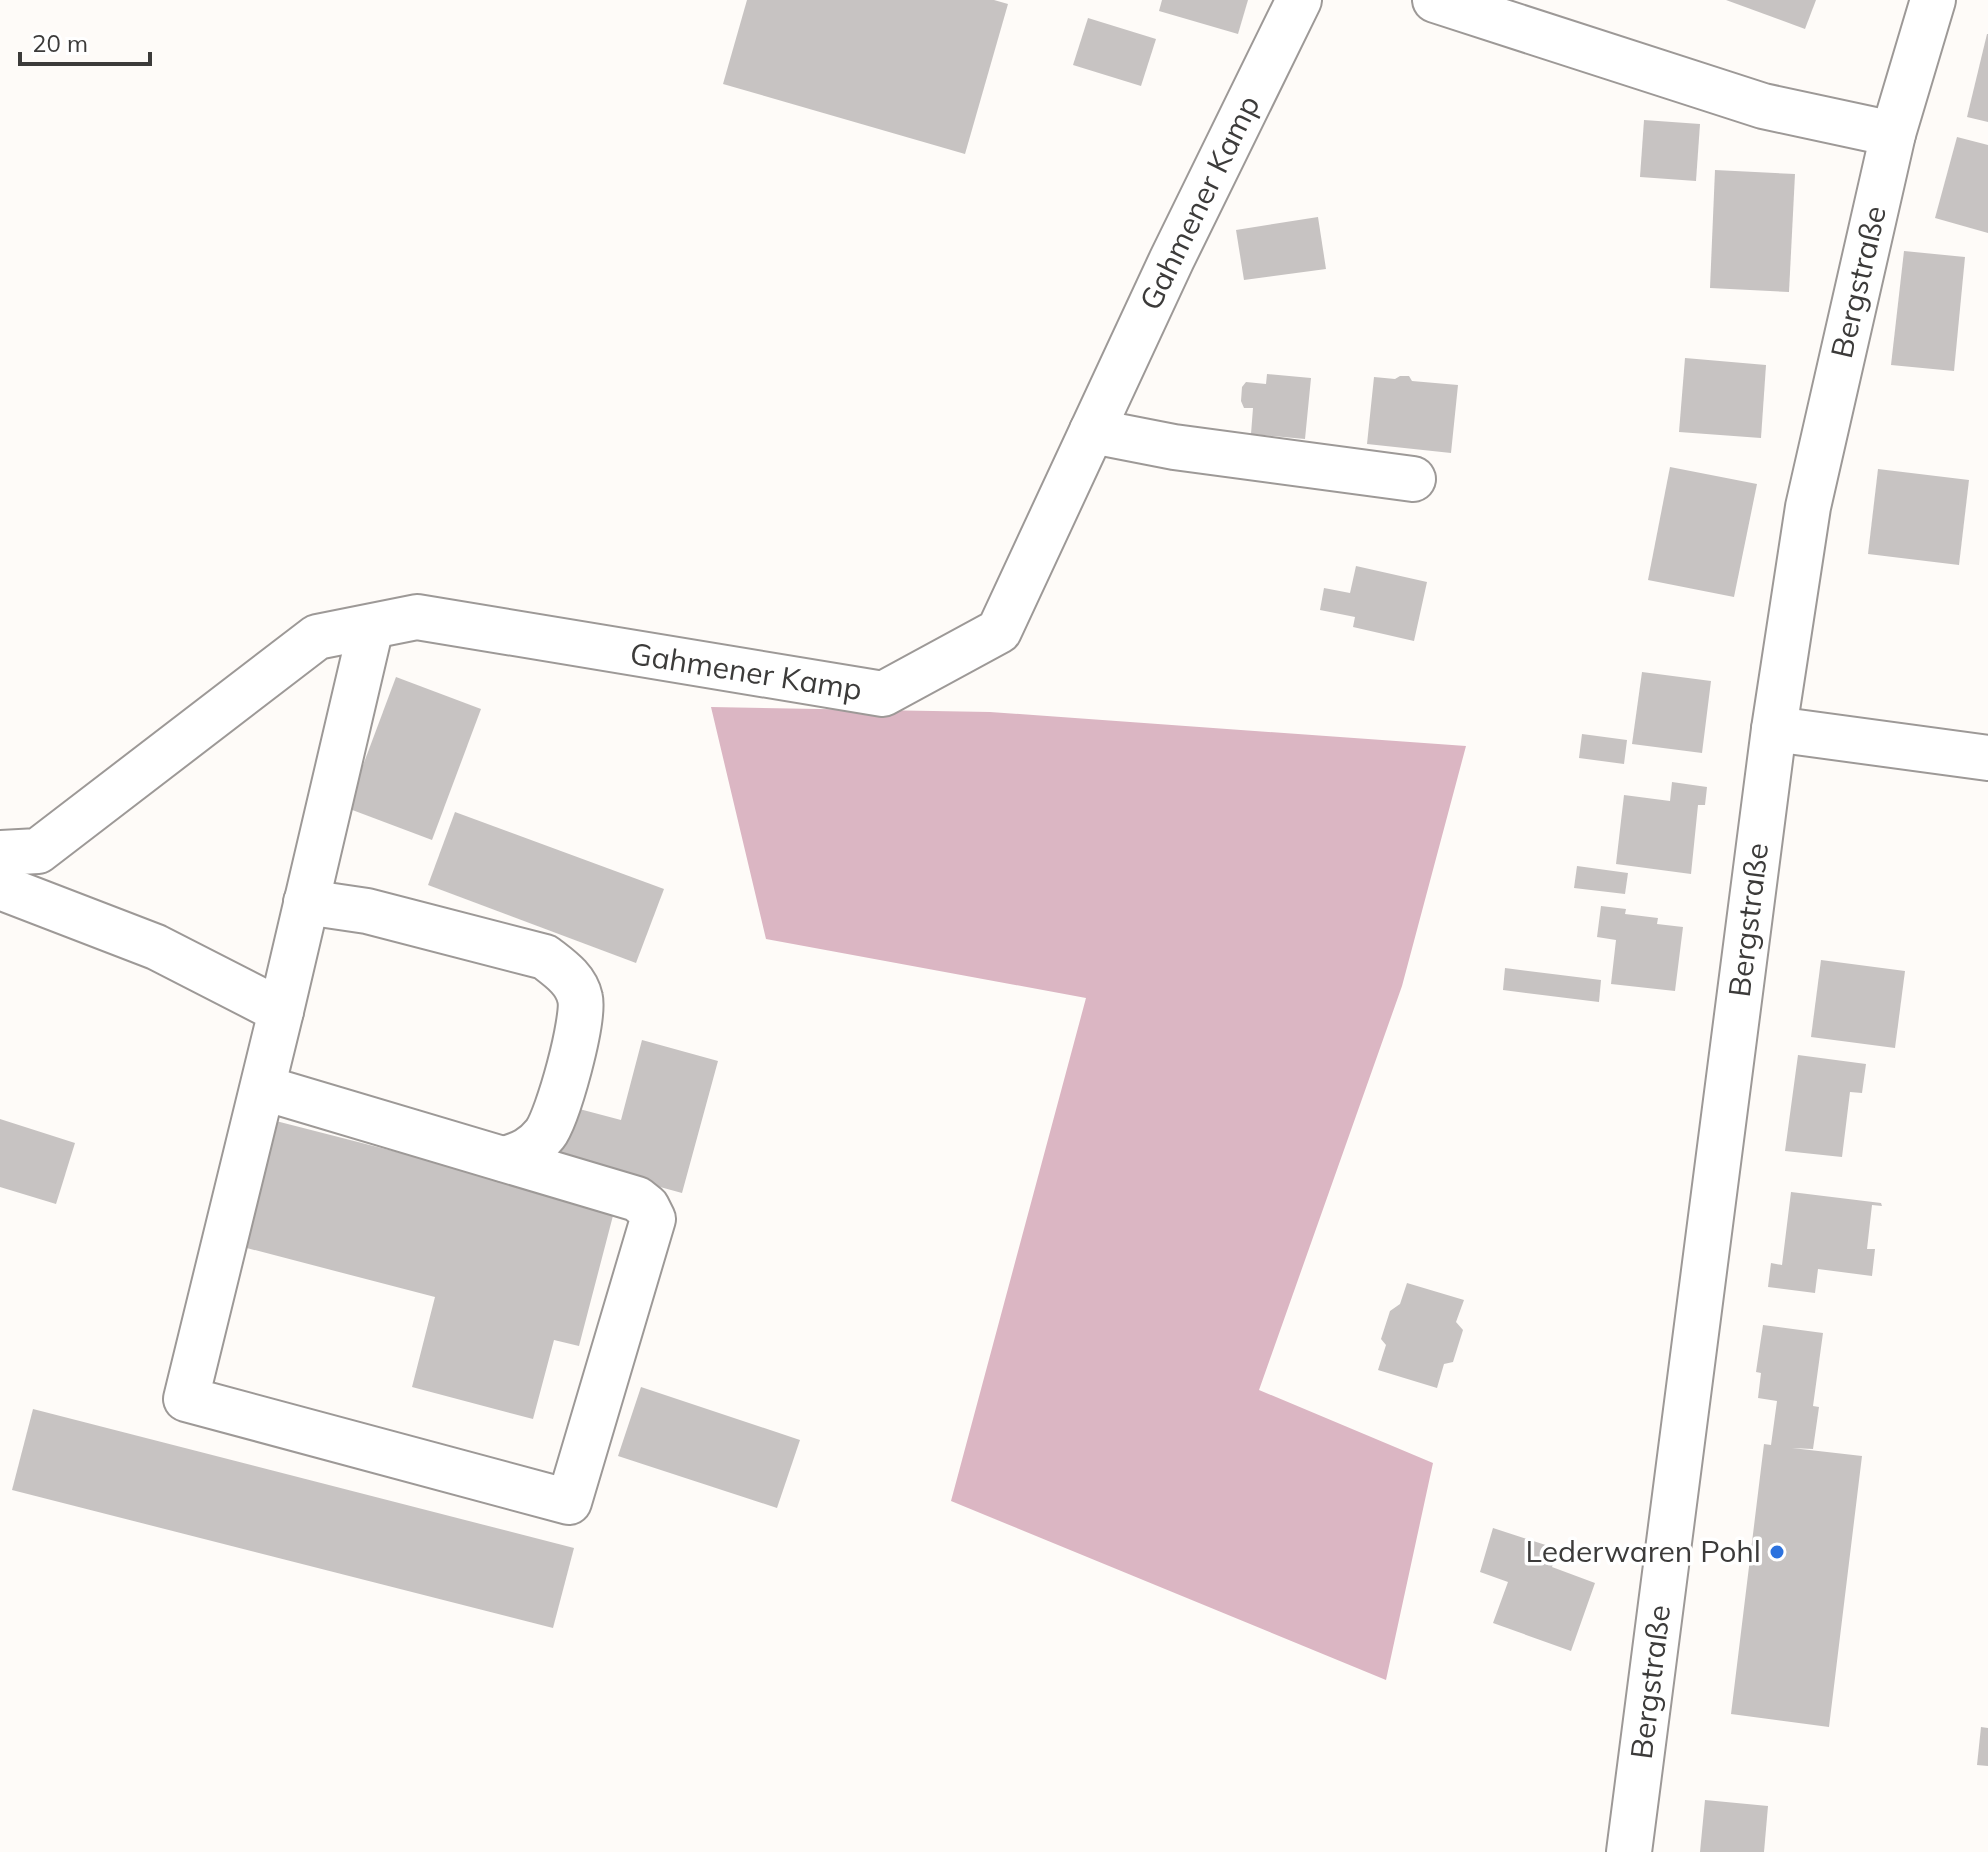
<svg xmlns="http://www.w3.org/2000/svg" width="1988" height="1852" font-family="Mulish,sans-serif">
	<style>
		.forest { fill: #dbb6c3 }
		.building { fill: #c7c3c2 }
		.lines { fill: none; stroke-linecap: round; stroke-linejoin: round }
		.minor-casing { stroke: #9d9997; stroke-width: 48 }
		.minor { stroke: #fff; stroke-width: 44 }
		.poi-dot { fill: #2c72de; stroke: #fff; stroke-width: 3 }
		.labels { text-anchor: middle; stroke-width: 7; stroke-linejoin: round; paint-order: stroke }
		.street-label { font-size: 30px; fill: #3c3b3a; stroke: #fff }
		.poi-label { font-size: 30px; fill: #3c3b3a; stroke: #fff; text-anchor: end }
	</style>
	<rect width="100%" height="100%" fill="#fefbf8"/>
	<!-- forest -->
	<polygon class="forest" points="711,707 990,712 1466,746 1402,986 1259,1390 1433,1463 1386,1680 951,1501 1086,998 766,939"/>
	<!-- building -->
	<g class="building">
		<polygon points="747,0 994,0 1008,4 965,154 723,84"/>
		<polygon points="1162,0 1248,0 1238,34 1159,11"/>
		<polygon points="1726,0 1816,0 1805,29"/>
		<polygon points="1088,18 1156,39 1141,86 1073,65"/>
		<polygon points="1987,34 1988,34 1988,122 1967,117"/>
		<polygon points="1644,120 1700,124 1696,181 1640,177"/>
		<polygon points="1957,137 1988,145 1988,233 1935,218"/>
		<polygon points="1715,170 1795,174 1789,292 1710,288"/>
		<polygon points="1318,217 1326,269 1244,280 1236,230"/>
		<polygon points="1904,251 1965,257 1954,371 1891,365"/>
		<polygon points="1685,358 1766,365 1761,438 1679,432"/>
		<polygon points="1267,374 1311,378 1305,439 1251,434 1253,408 1244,408 1241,401 1242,387 1246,382 1266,384"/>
		<polygon points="1400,376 1409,376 1412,381 1458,385 1451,453 1367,444 1374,377 1395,379"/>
		<polygon points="1670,467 1757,484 1734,597 1648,580"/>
		<polygon points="1878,469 1969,480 1959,565 1868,554"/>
		<polygon points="1356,566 1427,582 1414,641 1353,627 1355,617 1320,610 1324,588 1350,593"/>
		<polygon points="1642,672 1711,681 1702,753 1632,744"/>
		<polygon points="396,677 481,709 432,840 347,808"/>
		<polygon points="1582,734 1627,740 1624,764 1579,758"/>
		<polygon points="1672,782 1707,787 1705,805 1698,805 1691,874 1616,864 1624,795 1670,801"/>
		<polygon points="455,812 664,889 636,963 428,885"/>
		<polygon points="1577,866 1628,873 1625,894 1574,888"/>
		<polygon points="1601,906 1626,909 1625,914 1658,918 1657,924 1683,927 1675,991 1611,984 1616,940 1597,937"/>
		<polygon points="1821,960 1905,971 1895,1048 1811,1037"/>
		<polygon points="1505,968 1601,980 1599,1002 1503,990"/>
		<polygon points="642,1040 718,1061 682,1193 554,1158 568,1106 621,1120"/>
		<polygon points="1798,1055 1866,1064 1862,1093 1850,1092 1842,1157 1785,1151"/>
		<polygon points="0,1119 75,1143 56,1204 0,1187"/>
		<polygon points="276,1121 615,1208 579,1346 554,1340 533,1419 412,1387 435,1297 243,1247"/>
		<polygon points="1791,1192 1881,1203 1882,1206 1872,1205 1867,1249 1875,1249 1872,1276 1818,1269 1815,1293 1768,1287 1771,1263 1782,1265"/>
		<polygon points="1407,1283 1464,1300 1456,1322 1463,1330 1453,1362 1444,1364 1437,1388 1378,1370 1386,1345 1381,1339 1390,1311 1400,1304"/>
		<polygon points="1763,1325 1823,1333 1813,1406 1819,1407 1813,1449 1792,1448 1862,1456 1829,1727 1731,1714 1764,1444 1771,1445 1777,1401 1758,1398 1761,1373 1756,1372"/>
		<polygon points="641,1387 800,1440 777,1508 618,1456"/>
		<polygon points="33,1409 574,1548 553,1628 12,1490"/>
		<polygon points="1493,1528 1558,1549 1552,1567 1595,1583 1571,1651 1493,1623 1508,1582 1480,1572"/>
		<polygon points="1981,1727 1988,1728 1988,1766 1977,1765"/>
		<polygon points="1705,1800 1768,1806 1764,1852 1700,1852"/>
	</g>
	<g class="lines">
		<defs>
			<g id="minor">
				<polyline points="1435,0 1763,106 1893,134"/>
				<polyline points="1092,431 1174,447 1413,479"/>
				<polyline points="1774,729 1988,758"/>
				<polyline points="0,853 38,851 317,637 417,617 883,694 999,631 1172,259 1299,0"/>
				<polyline points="0,887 156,947 281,1011 186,1399 569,1502 653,1219 647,1207 637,1199 264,1088"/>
				<path d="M 306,902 L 367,911 L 545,957 C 559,968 576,979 580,998 C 585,1019 558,1117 545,1134 C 533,1149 522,1154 504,1159"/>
				<polyline points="281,1011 371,627"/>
				<polyline points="1629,1852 1774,729 1808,507 1893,134 1933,0"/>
			</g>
		</defs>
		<!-- minor casing -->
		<use href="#minor" class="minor-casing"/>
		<!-- minor -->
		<use href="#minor" class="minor"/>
	</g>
	<!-- markers -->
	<circle class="poi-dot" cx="1777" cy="1552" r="8"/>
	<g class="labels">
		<!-- street labels -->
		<g class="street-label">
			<text transform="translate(1200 203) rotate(-64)" y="10">Gahmener Kamp</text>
			<text transform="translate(1859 282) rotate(-77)" y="10">Bergstraße</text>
			<text transform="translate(746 672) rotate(9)" y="10">Gahmener Kamp</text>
			<text transform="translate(1749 920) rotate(-83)" y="10">Bergstraße</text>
			<text transform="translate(1651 1682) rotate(-83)" y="10">Bergstraße</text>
		</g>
		<!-- poi labels -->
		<g class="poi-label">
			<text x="1761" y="1562">Lederwaren Pohl</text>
		</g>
	</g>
	<!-- scale -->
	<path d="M20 52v12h130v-12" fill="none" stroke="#3c3b3a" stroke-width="4"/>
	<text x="32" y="52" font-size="24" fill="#3c3b3a" stroke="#ffffff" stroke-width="6" paint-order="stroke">20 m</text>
</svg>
